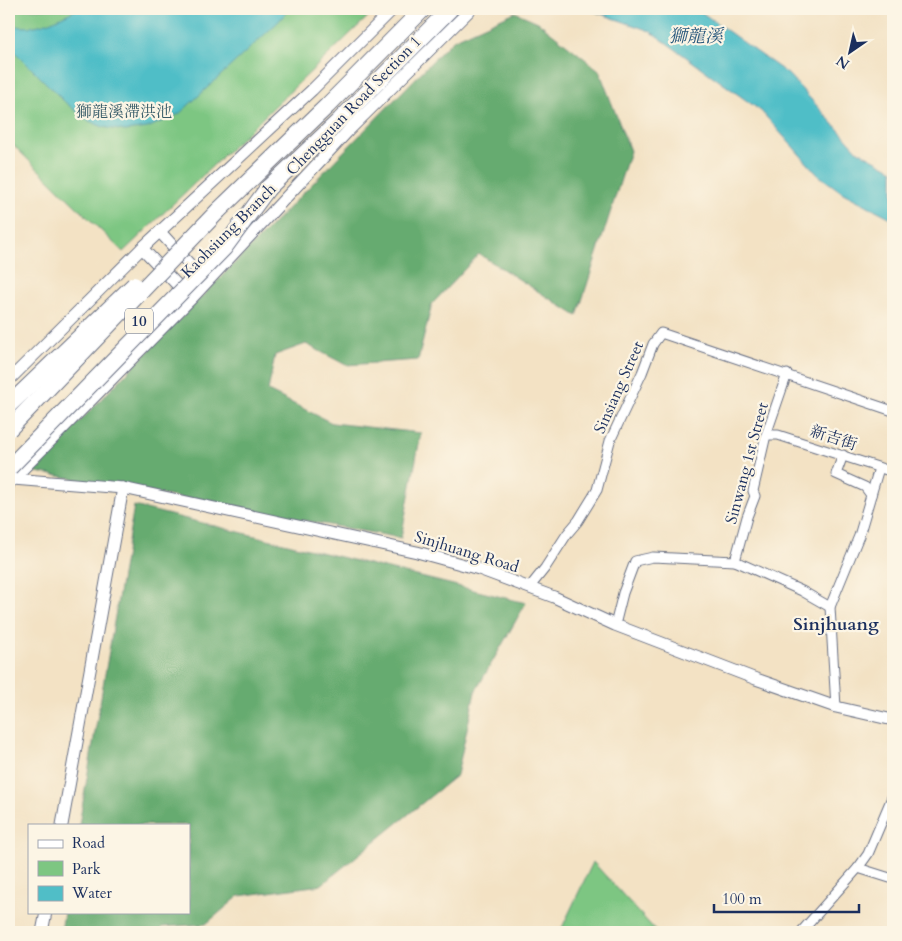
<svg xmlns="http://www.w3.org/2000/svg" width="902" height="941" font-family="Cardo,'Noto Serif TC',serif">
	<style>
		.green { fill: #7dc682; stroke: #4c7a70 }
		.forest { fill: #66ab70; stroke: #406d67 }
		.water { fill: #50bec7; stroke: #367692 }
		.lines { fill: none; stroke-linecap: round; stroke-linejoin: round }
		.minor-casing { stroke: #676e82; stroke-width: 11 }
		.tertiary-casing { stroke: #676e82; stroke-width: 13 }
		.motorway-casing { stroke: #676e82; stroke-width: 18 }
		.minor { stroke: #fff; stroke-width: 9 }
		.tertiary { stroke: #fff; stroke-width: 11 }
		.motorway { stroke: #fff; stroke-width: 16 }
		.motorway-bridge-casing { stroke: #676e82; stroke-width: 18; stroke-linecap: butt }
		.motorway-bridge { stroke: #fff; stroke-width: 16 }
		.labels { text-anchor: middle; stroke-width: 4.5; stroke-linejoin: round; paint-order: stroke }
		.shield { fill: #fcf5e5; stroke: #5e6a86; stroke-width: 1 }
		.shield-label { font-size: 15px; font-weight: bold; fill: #1b2f5e }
		.street-label { font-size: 16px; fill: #1b2f5e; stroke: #fcf5e5 }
		.park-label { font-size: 16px; fill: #385c69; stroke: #fcf5e5 }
		.water-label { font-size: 18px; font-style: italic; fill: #2b5a7e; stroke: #fcf5e5 }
		.neighbourhood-label { font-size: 18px; font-weight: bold; fill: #1b2f5e; stroke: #fcf5e5 }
	</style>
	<rect width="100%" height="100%" fill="#fcf5e5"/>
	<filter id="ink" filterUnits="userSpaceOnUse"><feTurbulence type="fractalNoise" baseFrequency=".02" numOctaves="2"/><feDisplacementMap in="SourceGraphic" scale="10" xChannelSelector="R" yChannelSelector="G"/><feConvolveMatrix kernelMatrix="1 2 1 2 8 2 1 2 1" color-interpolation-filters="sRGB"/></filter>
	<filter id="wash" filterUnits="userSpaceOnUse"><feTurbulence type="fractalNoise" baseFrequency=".0096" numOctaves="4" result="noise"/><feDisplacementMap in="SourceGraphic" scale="20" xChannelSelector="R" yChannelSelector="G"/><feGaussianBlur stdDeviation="1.12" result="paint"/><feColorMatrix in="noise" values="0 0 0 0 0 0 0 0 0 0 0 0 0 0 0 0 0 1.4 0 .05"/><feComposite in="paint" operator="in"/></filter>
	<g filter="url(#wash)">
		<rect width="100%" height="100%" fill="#f3e2c4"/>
		<!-- green -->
		<g class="green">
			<polygon points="9,9 376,9 123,252 9,141"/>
			<polygon points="593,862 657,932 560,932"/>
		</g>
		<!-- forest -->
		<g class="forest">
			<polygon points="515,12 538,22 599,70 630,151 577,316 479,254 432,304 418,360 346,365 306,344 275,355 268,391 332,423 421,433 401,538 31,471 453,40"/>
			<polygon points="134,506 526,603 475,692 457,775 321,885 239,896 206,924 162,927 160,932 61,932 64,912 189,912 189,825 79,825"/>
		</g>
		<!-- water -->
		<g class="water">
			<path d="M 78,9 L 289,9 L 278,22 L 179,114 L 147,128 L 125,131 L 103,127 L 87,120 L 66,103 L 9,46 L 9,24 C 34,33 56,19 78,9 Z"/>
			<polygon points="587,9 697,9 788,74 858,151 893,170 893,219 843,193 818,175 761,111 650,31"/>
		</g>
	</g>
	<g filter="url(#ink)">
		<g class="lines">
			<defs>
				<g id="minor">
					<polyline points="766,435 778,435 893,472"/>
					<polyline points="843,455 836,474 865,487 871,495"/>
					<polyline points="735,561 747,517 755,496 753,491 766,435 787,374"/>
					<polyline points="529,588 545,568 567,534 578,521 597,490 610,441 642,373 653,344 661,333 893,411"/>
					<polyline points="615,625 623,593 635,561 653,557 735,561 802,591 830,607"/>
					<polyline points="836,707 830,607 859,536 879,468"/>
					<polyline points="858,868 893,879"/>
					<polyline points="801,932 858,868 868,854 893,795"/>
				</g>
				<g id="tertiary">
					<polyline points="160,232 204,280"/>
					<polyline points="142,248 186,294"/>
					<polyline points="9,380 142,248 312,90 393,9"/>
					<polyline points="9,477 13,479 123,488 417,552 479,569 554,597 615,625 756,679 836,707 893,720"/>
					<polyline points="10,482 191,299 348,131 471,9"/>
					<polyline points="62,825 123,488"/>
					<polyline points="42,932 46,912"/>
				</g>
				<g id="motorway">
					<polyline points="268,188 340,120 450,9"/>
					<polyline points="218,211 327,106 423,9"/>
				</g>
			</defs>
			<!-- minor casing -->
			<use href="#minor" class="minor-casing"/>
			<!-- tertiary casing -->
			<use href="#tertiary" class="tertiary-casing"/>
			<!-- motorway casing -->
			<use href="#motorway" class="motorway-casing"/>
			<!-- minor -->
			<use href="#minor" class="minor"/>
			<!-- tertiary -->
			<use href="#tertiary" class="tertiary"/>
			<!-- motorway -->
			<use href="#motorway" class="motorway"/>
			<defs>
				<g id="motorway-bridge">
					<polyline points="9,405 134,285"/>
					<polyline points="9,429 218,211"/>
					<polyline points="9,468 224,248 268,188"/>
				</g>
			</defs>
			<!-- motorway-bridge casing -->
			<use href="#motorway-bridge" class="motorway-bridge-casing"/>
			<!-- motorway-bridge -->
			<use href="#motorway-bridge" class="motorway-bridge"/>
		</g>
	</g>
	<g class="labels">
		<!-- shield labels -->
		<rect class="shield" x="125" y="308.5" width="28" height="25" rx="4"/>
		<g class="shield-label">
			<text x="139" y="326">10</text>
		</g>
		<!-- street labels -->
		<g class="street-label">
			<text transform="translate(353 105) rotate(-46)" y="6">Chengguan Road Section 1</text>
			<text transform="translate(228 230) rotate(-45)" y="6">Kaohsiung Branch</text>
			<text transform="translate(618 387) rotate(-66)" y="6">Sinsiang Street</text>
			<text transform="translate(834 437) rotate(18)" y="6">新吉街</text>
			<text transform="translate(746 463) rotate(-75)" y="6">Sinwang 1st Street</text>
			<text transform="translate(467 551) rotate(17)" y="6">Sinjhuang Road</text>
		</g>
		<!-- park labels -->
		<g class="park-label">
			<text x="124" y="117">獅龍溪滯洪池</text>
		</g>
		<!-- water labels -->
		<g class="water-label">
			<text x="696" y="42">獅龍溪</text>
		</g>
		<!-- neighbourhood labels -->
		<g class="neighbourhood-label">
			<text x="836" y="630">Sinjhuang</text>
		</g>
	</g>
	<!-- margin -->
	<rect width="902" height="941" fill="none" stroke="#fcf5e5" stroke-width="30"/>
	<!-- legend -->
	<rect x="28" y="824" width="162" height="90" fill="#fcf5e5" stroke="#a2a6af"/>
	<rect x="38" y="840" width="25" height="8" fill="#ffffff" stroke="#a2a6af"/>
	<text x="72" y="848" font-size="15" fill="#1b2f5e">Road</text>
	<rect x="38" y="861" width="25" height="15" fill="#7dc682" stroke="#a2a6af"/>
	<text x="72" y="874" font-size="15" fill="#1b2f5e">Park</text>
	<rect x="38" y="886" width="25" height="15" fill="#50bec7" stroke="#a2a6af"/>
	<text x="72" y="898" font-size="15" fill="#1b2f5e">Water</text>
	<!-- north arrow -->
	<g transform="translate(850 52) rotate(214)" stroke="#fcf5e5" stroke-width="4" paint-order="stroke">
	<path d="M0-4L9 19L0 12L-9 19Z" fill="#1b2f5e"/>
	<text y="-8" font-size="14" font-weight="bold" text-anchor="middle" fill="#1b2f5e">N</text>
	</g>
	<!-- scale -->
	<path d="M714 904v8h145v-8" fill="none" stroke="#1b2f5e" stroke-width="2.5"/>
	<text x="722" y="904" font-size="15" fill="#1b2f5e" stroke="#fcf5e5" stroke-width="4" paint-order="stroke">100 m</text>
</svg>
